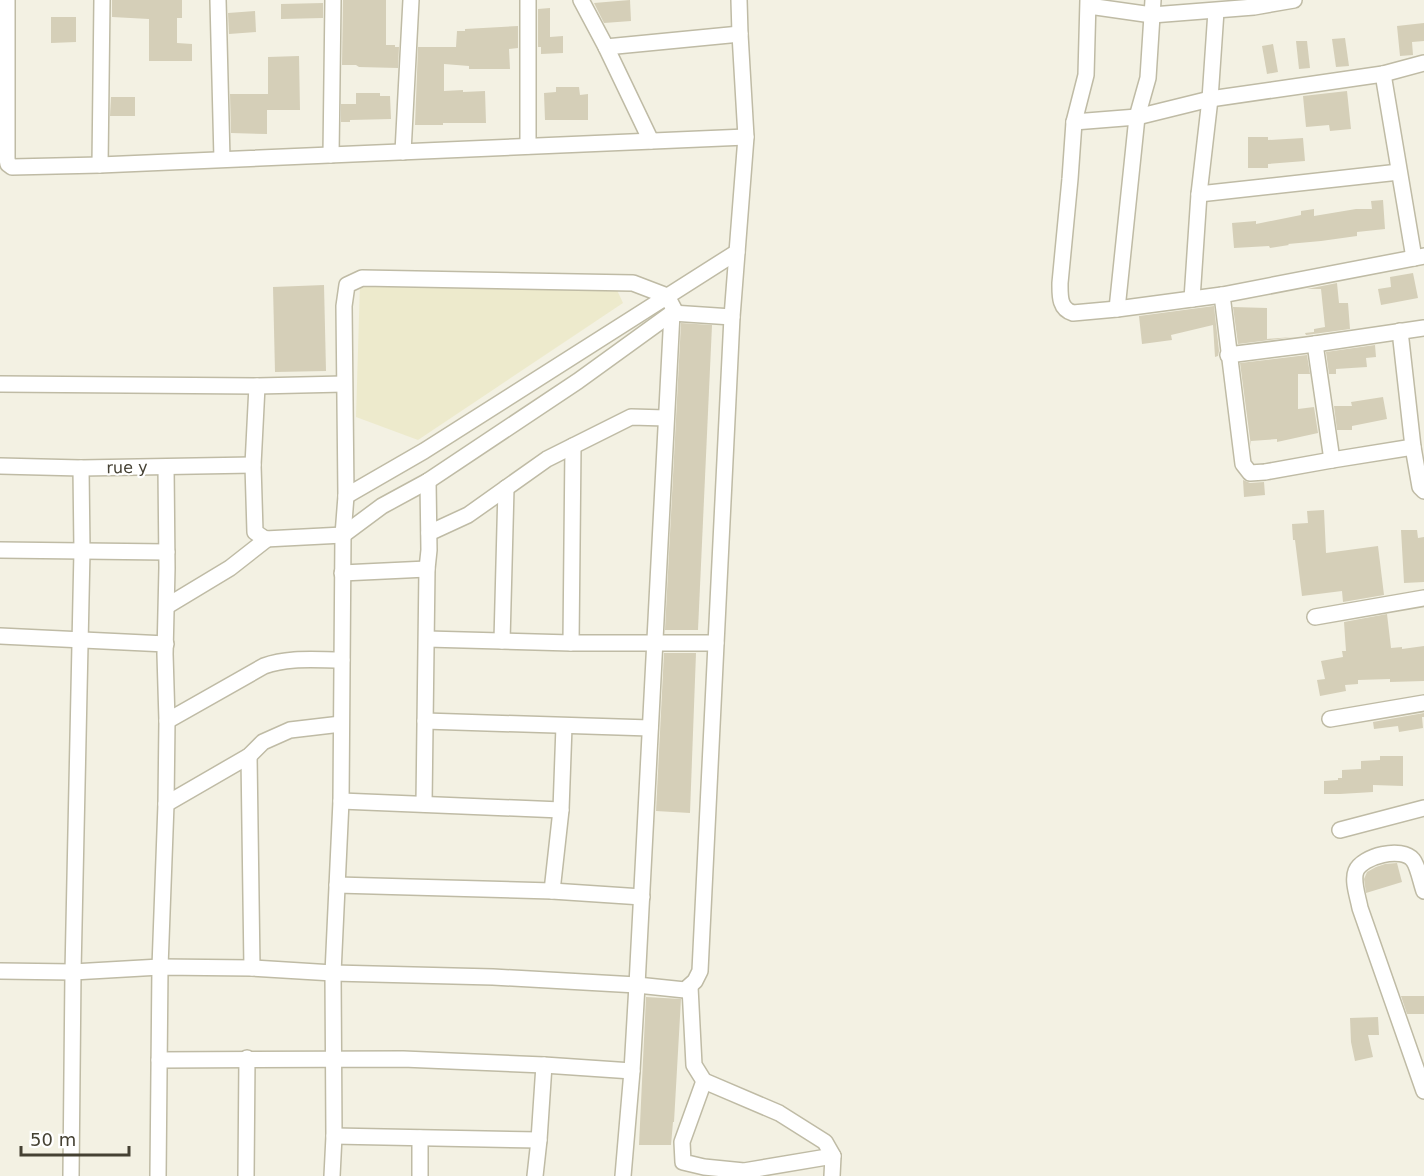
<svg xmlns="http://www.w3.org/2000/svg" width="1424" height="1176" font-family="'DejaVu Sans',sans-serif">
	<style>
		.education { fill: #edeacc }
		.building { fill: #d5cfb8 }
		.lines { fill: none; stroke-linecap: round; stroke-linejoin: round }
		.minor-casing { stroke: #bfbba5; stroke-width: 18 }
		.minor { stroke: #fff; stroke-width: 15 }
		.labels { text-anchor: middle; stroke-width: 4.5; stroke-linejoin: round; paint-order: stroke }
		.street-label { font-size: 16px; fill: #454133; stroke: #fff }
	</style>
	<rect width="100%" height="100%" fill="#f3f1e3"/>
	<!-- education -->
	<polygon class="education" points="360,283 617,290 623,303 418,440 356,417"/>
	<!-- building -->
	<g class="building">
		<polygon points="112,0 182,0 182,18 177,18 177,43 192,44 192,61 149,61 149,19 112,17"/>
		<polygon points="343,0 386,0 386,45 395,45 395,47 399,47 398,68 359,67 356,65 342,65"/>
		<polygon points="630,0 631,21 604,23 594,3"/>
		<polygon points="323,3 323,18 281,19 281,4"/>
		<polygon points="550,8 550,37 563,36 563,53 541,54 541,47 538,47 538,9"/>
		<polygon points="255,11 256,32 229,34 228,13"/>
		<polygon points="51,17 76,17 76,42 51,43"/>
		<polygon points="1424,23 1424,41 1412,42 1413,55 1400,56 1397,26"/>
		<polygon points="518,26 518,48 509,49 510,69 469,69 469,66 444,64 444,91 463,90 463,92 485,91 486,123 443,123 443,125 415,125 418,47 456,47 457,31 465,31 465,29"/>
		<polygon points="1345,38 1349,66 1336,67 1332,39"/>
		<polygon points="1296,41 1307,41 1310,68 1299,69"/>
		<polygon points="1273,44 1278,72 1267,74 1262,46"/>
		<polygon points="299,56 300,110 267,110 267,134 231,133 230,94 268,94 268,57"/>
		<polygon points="556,87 579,87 580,95 588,94 588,120 545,120 544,93 556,92"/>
		<polygon points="1347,91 1351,129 1330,131 1329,125 1306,127 1303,96"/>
		<polygon points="356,93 380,93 380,96 390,96 391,119 350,120 350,122 341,122 341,104 356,104"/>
		<polygon points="111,97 135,97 135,116 110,116"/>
		<polygon points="1248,137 1268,137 1268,140 1303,138 1305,161 1268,164 1268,168 1248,168"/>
		<polygon points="1383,200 1385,229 1357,232 1357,236 1321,241 1288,244 1289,245 1270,248 1269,246 1234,248 1232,223 1256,221 1256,224 1301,215 1301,211 1314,209 1314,216 1356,209 1372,209 1371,201"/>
		<polygon points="1413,273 1418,298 1381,305 1378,289 1391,287 1390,277"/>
		<polygon points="1337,283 1339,303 1348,303 1350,329 1306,335 1305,333 1314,332 1314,329 1325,327 1321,289 1307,289"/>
		<polygon points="324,285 326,371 275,372 273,287"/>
		<polygon points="1214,306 1219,351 1218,356 1215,357 1213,325 1171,335 1172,340 1142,344 1139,316"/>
		<polygon points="1233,307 1267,308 1267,339 1293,337 1238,344"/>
		<polygon points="681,323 712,325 698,630 665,630"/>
		<polygon points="1375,345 1376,357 1366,358 1367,367 1336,369 1336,374 1329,374 1326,352"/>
		<polygon points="1307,355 1310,374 1298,374 1298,409 1314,407 1318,433 1277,442 1277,439 1251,441 1251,446 1240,363"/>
		<polygon points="1383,397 1387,419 1352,426 1352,430 1337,430 1334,406 1352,406 1351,402"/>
		<polygon points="1243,480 1250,483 1264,482 1265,495 1244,497"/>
		<polygon points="1324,510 1326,553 1378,546 1384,595 1343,602 1342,591 1302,596 1295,540 1293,540 1292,524 1308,523 1307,511"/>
		<polygon points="1401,530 1417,530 1418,538 1424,537 1424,582 1404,583"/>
		<polygon points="1387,614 1391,648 1402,647 1402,649 1424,646 1424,681 1390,682 1390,679 1358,680 1358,684 1345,685 1346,691 1320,696 1317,680 1325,679 1321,661 1343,657 1342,651 1346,651 1344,622"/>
		<polygon points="664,653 696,653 690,813 656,811"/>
		<polygon points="1424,713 1424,717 1422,717 1423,728 1399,732 1398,726 1374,729 1373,722"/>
		<polygon points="1380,756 1403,756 1403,786 1373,785 1373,792 1340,794 1324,794 1324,781 1338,780 1338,778 1342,778 1342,770 1361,769 1361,761 1380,760"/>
		<polygon points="1397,863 1402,882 1366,893 1364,879 1367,872 1376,867 1385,864"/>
		<polygon points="1401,996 1424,996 1424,1014 1407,1014"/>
		<polygon points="646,997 681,999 674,1122 673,1122 671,1145 639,1145"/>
		<polygon points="1378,1017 1379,1035 1368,1035 1373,1057 1355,1061 1351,1042 1350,1018"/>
	</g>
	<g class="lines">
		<defs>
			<g id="minor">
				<polyline points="7,0 7,159 8,164 12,167 100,165 746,137"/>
				<polyline points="218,0 222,159"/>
				<polyline points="581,0 606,47 651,141"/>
				<path d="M 1088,0 L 1086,75 L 1074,122 L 1070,179 L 1060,283 C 1060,295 1059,309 1073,313 L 1117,309"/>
				<polyline points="1153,0 1148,78 1137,117 1117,309 1222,295 1424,256"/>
				<polyline points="1089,6 1152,15 1254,7 1294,0"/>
				<polyline points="606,47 740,34"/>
				<polyline points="1383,74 1414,258"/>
				<polyline points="1074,122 1137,117 1210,99 1383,74 1424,63"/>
				<polyline points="528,146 528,0"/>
				<polyline points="403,152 411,0"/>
				<polyline points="331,155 333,0"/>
				<polyline points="100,165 102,0"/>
				<polyline points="1199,194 1399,172"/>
				<polyline points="1222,295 1243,464 1250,473 1265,472 1332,460 1413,447"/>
				<polyline points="1192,299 1199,194 1210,99 1216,11"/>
				<polyline points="1400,331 1413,447 1420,487 1424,491"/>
				<polyline points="1315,344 1332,460"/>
				<polyline points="1228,355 1315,344 1424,328"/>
				<polyline points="0,384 257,386 344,384"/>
				<polyline points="257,386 253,465 255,532 265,539 343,535 382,506 428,481 578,381 672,313 732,317"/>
				<polyline points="0,466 81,468 253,465"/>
				<polyline points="346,496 424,451 737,252"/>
				<polyline points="429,533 468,515 547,459 631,417 666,418"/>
				<polyline points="0,550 167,552"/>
				<polyline points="342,573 427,569"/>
				<polyline points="167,606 230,568 267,539"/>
				<polyline points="1315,617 1424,598"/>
				<polyline points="0,636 166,644"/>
				<polyline points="427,639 571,643 716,643"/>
				<polyline points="502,641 506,488"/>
				<polyline points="571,643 573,446"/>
				<polyline points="1330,719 1424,703"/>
				<path d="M 167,721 L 264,666 C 289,657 315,660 342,660"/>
				<polyline points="425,721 650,728"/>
				<polyline points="249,756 252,968"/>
				<polyline points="341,801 561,810"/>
				<polyline points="166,804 249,756 263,742 290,730 341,724"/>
				<polyline points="424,804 427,569 429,550 428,481"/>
				<polyline points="1340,830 1424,808"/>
				<polyline points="337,885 552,891 642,897"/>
				<polyline points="552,891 561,810 564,726"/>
				<path d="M 1424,891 C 1421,883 1418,866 1413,860 C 1402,846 1362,856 1356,871 C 1352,881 1358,897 1360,908 L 1424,1091"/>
				<polyline points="0,971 73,972 160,967 252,968 333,973 493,977 637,985 685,990 695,981 700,971 732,317 746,137 740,34 739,0"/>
				<polyline points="690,987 694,1065 704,1081 779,1113 825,1142 833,1156 832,1176"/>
				<polyline points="159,1060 403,1059 544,1065 632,1071"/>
				<polyline points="704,1081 682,1142 683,1162 704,1167 744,1171 833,1156"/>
				<polyline points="334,1136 539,1140"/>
				<polyline points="71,1176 73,972 82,551 81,468"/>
				<polyline points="158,1176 160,967 166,804 167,721 165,654 167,568 166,467"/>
				<polyline points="246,1176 247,1058"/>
				<polyline points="332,1176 334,1136 333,973 341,801 343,535 346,496 344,306 347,285 362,278 633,283 667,296 676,313"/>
				<polyline points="420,1176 420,1138"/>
				<polyline points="535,1176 539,1140 544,1065"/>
				<polyline points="623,1176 632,1071 637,985 672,313"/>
			</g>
		</defs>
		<!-- minor casing -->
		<use href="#minor" class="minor-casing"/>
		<!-- minor -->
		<use href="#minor" class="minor"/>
	</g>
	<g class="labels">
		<!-- street labels -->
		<g class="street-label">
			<text transform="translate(127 467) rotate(-1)" y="6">rue y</text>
		</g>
	</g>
	<!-- scale -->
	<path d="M21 1146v9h108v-9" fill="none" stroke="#454133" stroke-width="3"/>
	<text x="30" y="1146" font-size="18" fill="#454133" stroke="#ffffff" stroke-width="4.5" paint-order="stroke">50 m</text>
</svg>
